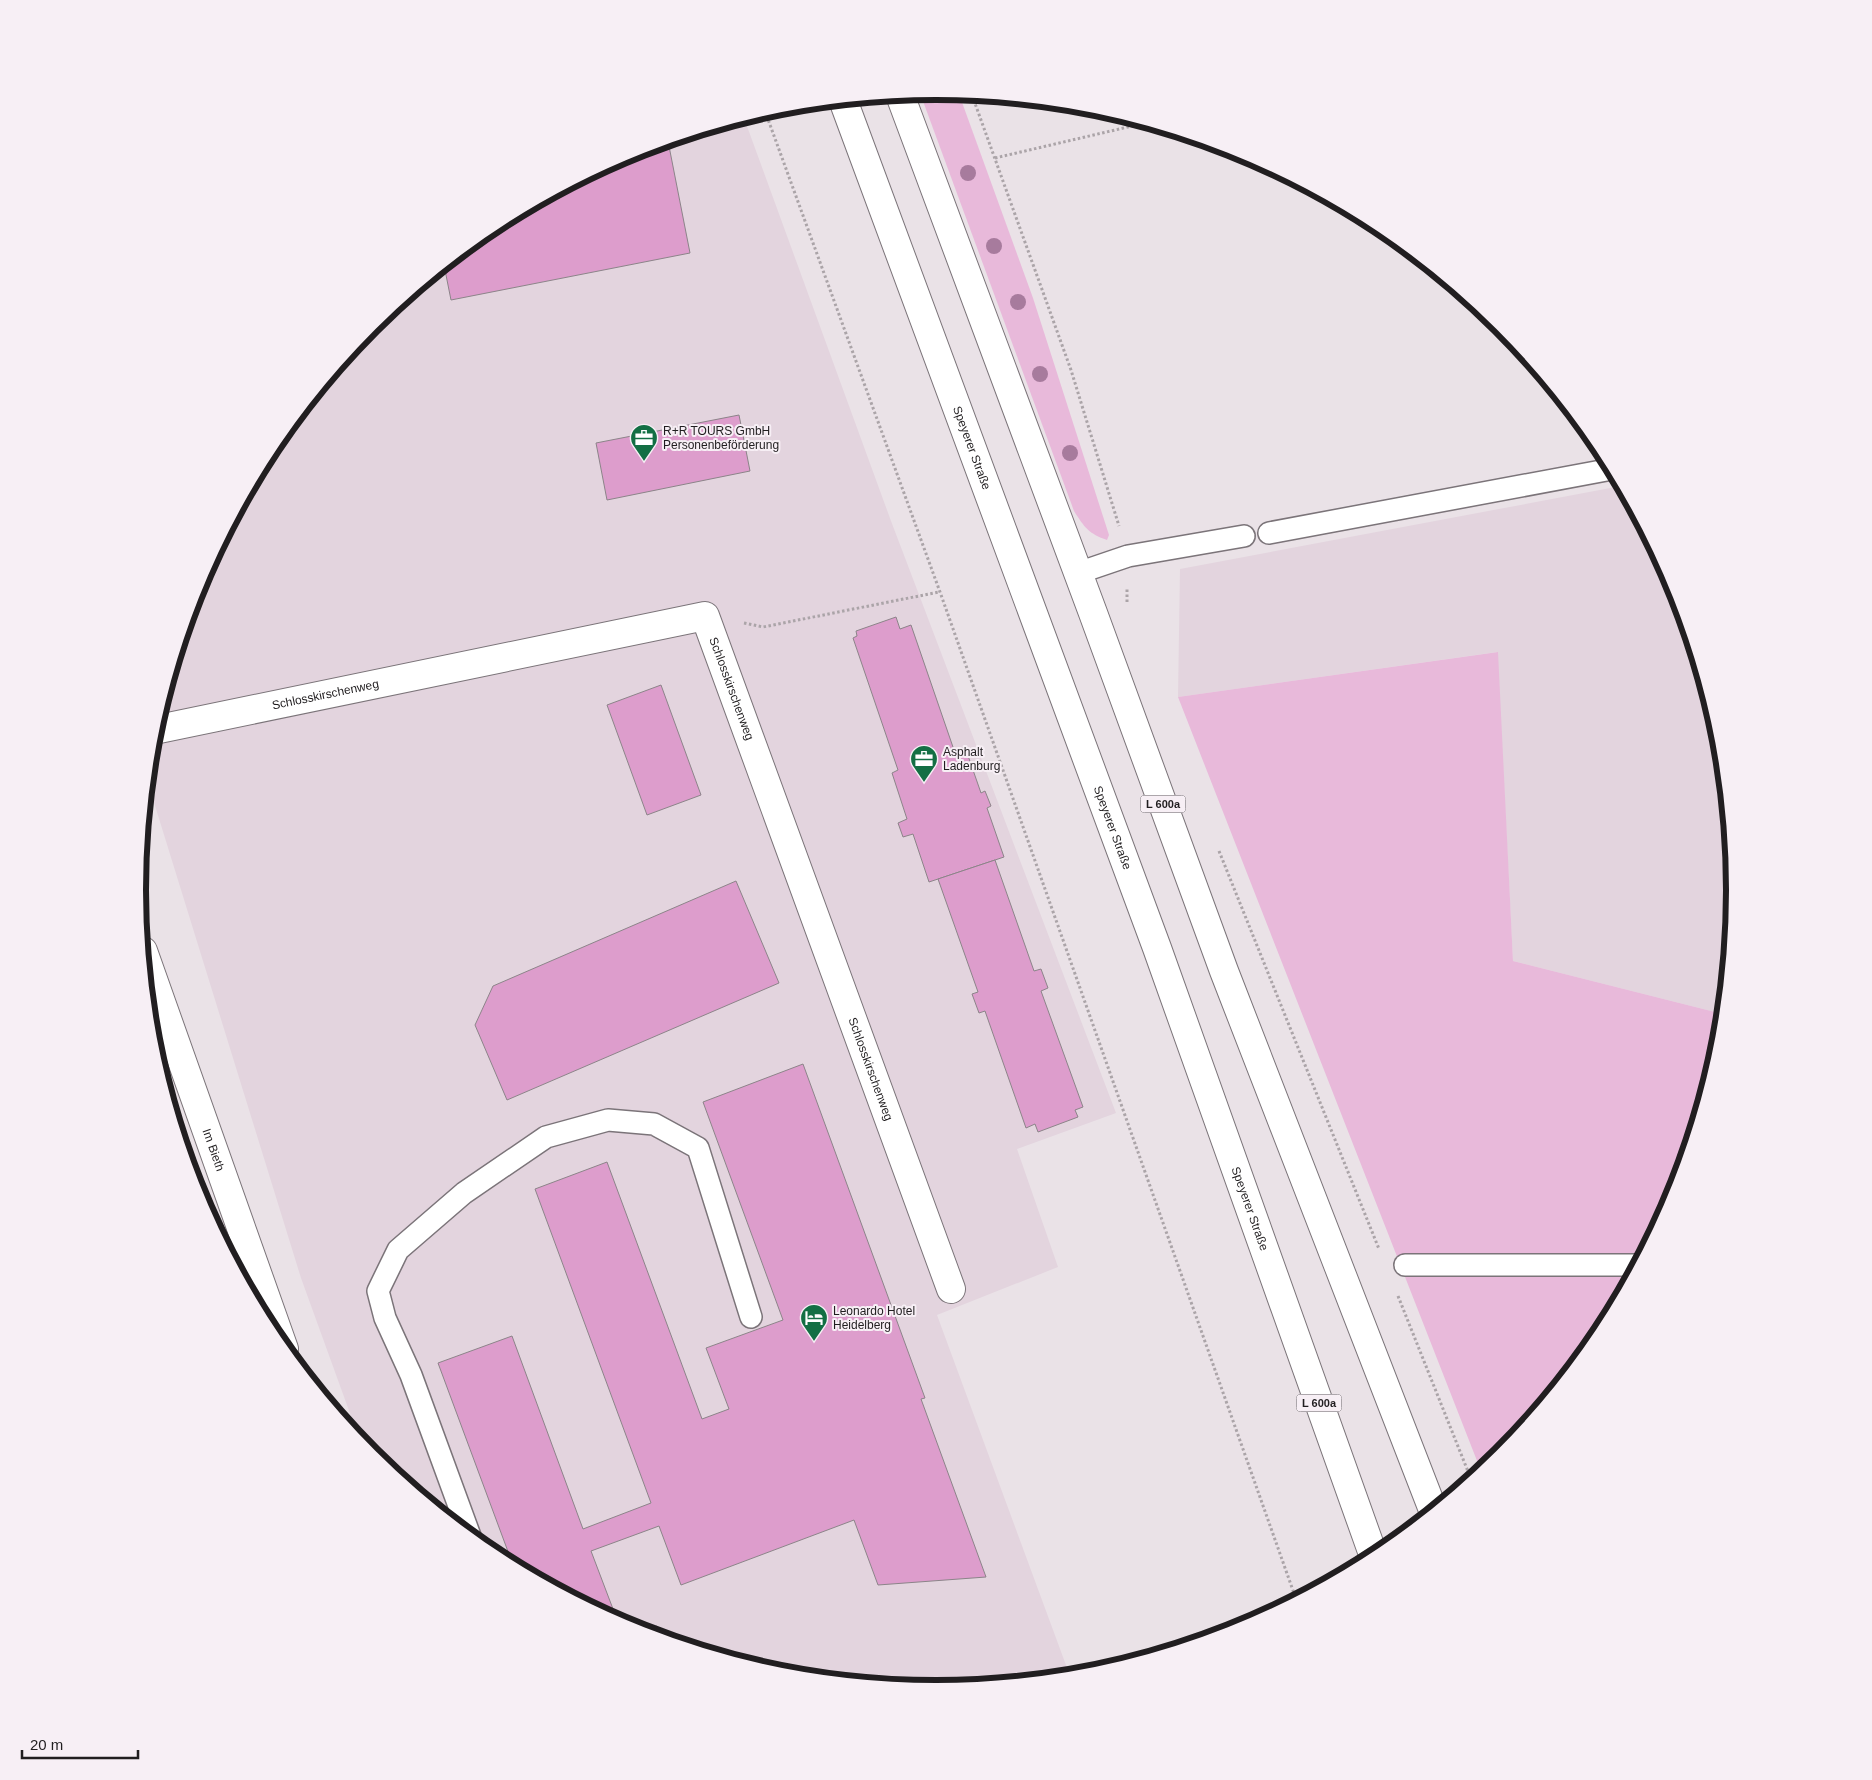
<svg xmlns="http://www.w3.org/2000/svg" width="1872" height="1780" font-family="Helvetica,sans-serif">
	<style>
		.built { fill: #e3d4de }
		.green { fill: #e8b9da }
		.building { fill: #dd9dcc; stroke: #8c8489 }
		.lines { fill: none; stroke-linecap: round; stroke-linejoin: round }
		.service-casing { stroke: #7b7479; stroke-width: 24 }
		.minor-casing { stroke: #7b7479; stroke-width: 30 }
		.primary-casing { stroke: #7b7479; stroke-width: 30 }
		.path { stroke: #aba4a8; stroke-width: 3; stroke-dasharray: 2.5 2.5; stroke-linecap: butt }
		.service { stroke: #fff; stroke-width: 21 }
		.minor { stroke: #fff; stroke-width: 28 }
		.primary { stroke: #fff; stroke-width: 28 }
		.tree { fill: #a77b9d }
		.labels { text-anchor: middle; stroke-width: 4; stroke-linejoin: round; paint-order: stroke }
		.shield { fill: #f7eff5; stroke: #615d60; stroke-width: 1 }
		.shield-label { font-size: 11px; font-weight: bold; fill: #211e20 }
		.poi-label { font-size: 12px; fill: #211e20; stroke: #f7eff5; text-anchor: start }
		.street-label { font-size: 12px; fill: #211e20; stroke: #f7eff5 }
		.rim { fill: none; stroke: #211e20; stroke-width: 6 }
	</style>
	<rect width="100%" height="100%" fill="#eae2e7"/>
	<!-- built -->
	<g class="built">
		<polygon points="744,118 891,521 1116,1113 1017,1149 1058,1267 937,1315 1070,1676 936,1689 780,1673 630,1628 492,1554 371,1455 360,1441 301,1278 148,783 153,734 198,584 272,446 371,325 492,226 631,152"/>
		<polygon points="1621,486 1674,585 1719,734 1735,890 1723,1014 1513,961 1497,652 1178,697 1180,569"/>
	</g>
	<!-- green -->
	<g class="green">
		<path d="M 936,91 L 959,94 L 1033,298 L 1109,535 L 1107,540 C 1089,534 1084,527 1074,511 L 920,93 Z"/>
		<polygon points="1498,652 1513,961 1723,1014 1719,1046 1674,1196 1600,1334 1501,1455 1481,1471 1178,697"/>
	</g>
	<!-- building -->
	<g class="building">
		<polygon points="668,141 690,253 451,300 444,265 492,226 631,152"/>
		<polygon points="739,415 750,471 607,500 596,443"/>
		<polygon points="896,617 900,629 911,625 954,750 965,747 981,793 985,791 991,806 987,808 1004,857 929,882 913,834 903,837 898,823 907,819 892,773 898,770 853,638 857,636 856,631"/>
		<polygon points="661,685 701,795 647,815 607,705"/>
		<polygon points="995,860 1034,971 1041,969 1048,988 1041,991 1083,1107 1075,1110 1078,1117 1038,1132 1035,1124 1026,1128 985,1011 979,1013 972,994 978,992 938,879"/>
		<polygon points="736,881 779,983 507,1100 475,1025 493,986"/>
		<polygon points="803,1064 925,1398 921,1399 986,1577 878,1585 854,1520 681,1585 659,1526 591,1551 613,1609 602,1613 513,1565 438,1363 512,1336 583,1529 651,1503 535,1189 607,1162 702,1419 729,1409 706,1348 783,1320 703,1102"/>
		<polygon points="657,1626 662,1638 643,1632"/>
	</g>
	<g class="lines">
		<defs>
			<g id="service">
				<polyline points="1269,533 1612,469"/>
				<polyline points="1078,573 1128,556 1244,536"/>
				<polyline points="1405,1265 1637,1265"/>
				<polyline points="470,1536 411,1375 385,1318 378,1291 398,1250 464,1193 546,1137 608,1120 654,1124 698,1148 751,1317"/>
			</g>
			<g id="minor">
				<path id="s1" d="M 154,730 L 705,616 L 951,1289"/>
				<path id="s2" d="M 143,951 L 284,1349"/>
			</g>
			<g id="primary">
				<polyline points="900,95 1093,613 1224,971 1433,1510"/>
				<path id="s3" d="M 843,100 L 1157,948 L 1374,1557"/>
			</g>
		</defs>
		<!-- service casing -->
		<use href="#service" class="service-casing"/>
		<!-- minor casing -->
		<use href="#minor" class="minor-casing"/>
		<!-- primary casing -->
		<use href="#primary" class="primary-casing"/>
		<!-- path -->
		<g class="path">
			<polyline points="972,95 1071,370 1119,526"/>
			<polyline points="765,111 940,592 1296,1599"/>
			<polyline points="995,158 1145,123"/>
			<polyline points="1127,602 1127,588"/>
			<polyline points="744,623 763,627 939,592"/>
			<polyline points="1219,851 1379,1249"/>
			<polyline points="1398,1296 1471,1479"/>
		</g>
		<!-- service -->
		<use href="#service" class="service"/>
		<!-- minor -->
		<use href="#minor" class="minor"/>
		<!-- primary -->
		<use href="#primary" class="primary"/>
	</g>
	<!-- trees -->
	<g class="tree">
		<circle cx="968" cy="173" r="8"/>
		<circle cx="994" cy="246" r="8"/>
		<circle cx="1018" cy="302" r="8"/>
		<circle cx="1040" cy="374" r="8"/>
		<circle cx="1070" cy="453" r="8"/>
	</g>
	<!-- icons -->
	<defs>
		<symbol id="office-pin" viewBox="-11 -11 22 30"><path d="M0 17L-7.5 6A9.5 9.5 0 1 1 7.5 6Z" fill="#136f44" stroke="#f7eff5"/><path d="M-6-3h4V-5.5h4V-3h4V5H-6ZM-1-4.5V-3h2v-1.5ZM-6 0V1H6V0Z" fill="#fff"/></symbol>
		<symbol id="hotel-pin" viewBox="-11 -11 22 30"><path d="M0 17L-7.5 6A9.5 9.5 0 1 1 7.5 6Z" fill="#136f44" stroke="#f7eff5"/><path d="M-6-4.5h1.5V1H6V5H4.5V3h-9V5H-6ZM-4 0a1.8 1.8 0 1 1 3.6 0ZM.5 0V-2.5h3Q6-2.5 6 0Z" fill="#fff"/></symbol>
	</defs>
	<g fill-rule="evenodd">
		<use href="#office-pin" x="628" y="422" width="32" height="43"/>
		<use href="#office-pin" x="908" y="743" width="32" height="43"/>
		<use href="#hotel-pin" x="798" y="1302" width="32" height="43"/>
	</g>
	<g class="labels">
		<!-- shield labels -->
		<g class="shield">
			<rect x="1140.5" y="795.5" width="45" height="17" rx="4"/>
			<rect x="1296.5" y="1394.5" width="45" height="17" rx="4"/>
		</g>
		<g class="shield-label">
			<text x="1163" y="808">L 600a</text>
			<text x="1319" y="1407">L 600a</text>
		</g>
		<!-- poi labels -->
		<g class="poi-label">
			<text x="663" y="435">R+R TOURS GmbH<tspan x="663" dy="14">Personenbeförderung</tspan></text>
			<text x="943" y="756">Asphalt<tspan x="943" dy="14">Ladenburg</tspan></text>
			<text x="833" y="1315">Leonardo Hotel<tspan x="833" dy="14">Heidelberg</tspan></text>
		</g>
		<!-- street labels -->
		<g class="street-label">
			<text dy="4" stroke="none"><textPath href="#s3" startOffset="371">Speyerer Straße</textPath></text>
			<text dy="4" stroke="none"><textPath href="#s1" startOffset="640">Schlosskirschenweg</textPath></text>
			<text dy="4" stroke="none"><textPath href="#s1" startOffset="175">Schlosskirschenweg</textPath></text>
			<text dy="4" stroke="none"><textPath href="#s3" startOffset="776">Speyerer Straße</textPath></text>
			<text dy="4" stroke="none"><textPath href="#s1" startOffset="1045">Schlosskirschenweg</textPath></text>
			<text dy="4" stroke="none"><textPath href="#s2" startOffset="211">Im Bieth</textPath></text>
			<text dy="4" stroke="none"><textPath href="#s3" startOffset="1181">Speyerer Straße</textPath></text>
		</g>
	</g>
	<!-- crop -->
	<path d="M0 0H1872V1780H0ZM146 890a790 790 0 1 1 1580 0a790 790 0 1 1-1580 0Z" fill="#f7eff5" fill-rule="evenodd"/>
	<path class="rim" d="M146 890a790 790 0 1 1 1580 0a790 790 0 1 1-1580 0Z"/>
	<!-- scale -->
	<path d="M22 1750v8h116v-8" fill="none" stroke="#211e20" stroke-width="2.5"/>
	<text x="30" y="1750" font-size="15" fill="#211e20" stroke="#f7eff5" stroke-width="4" paint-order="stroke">20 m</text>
</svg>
